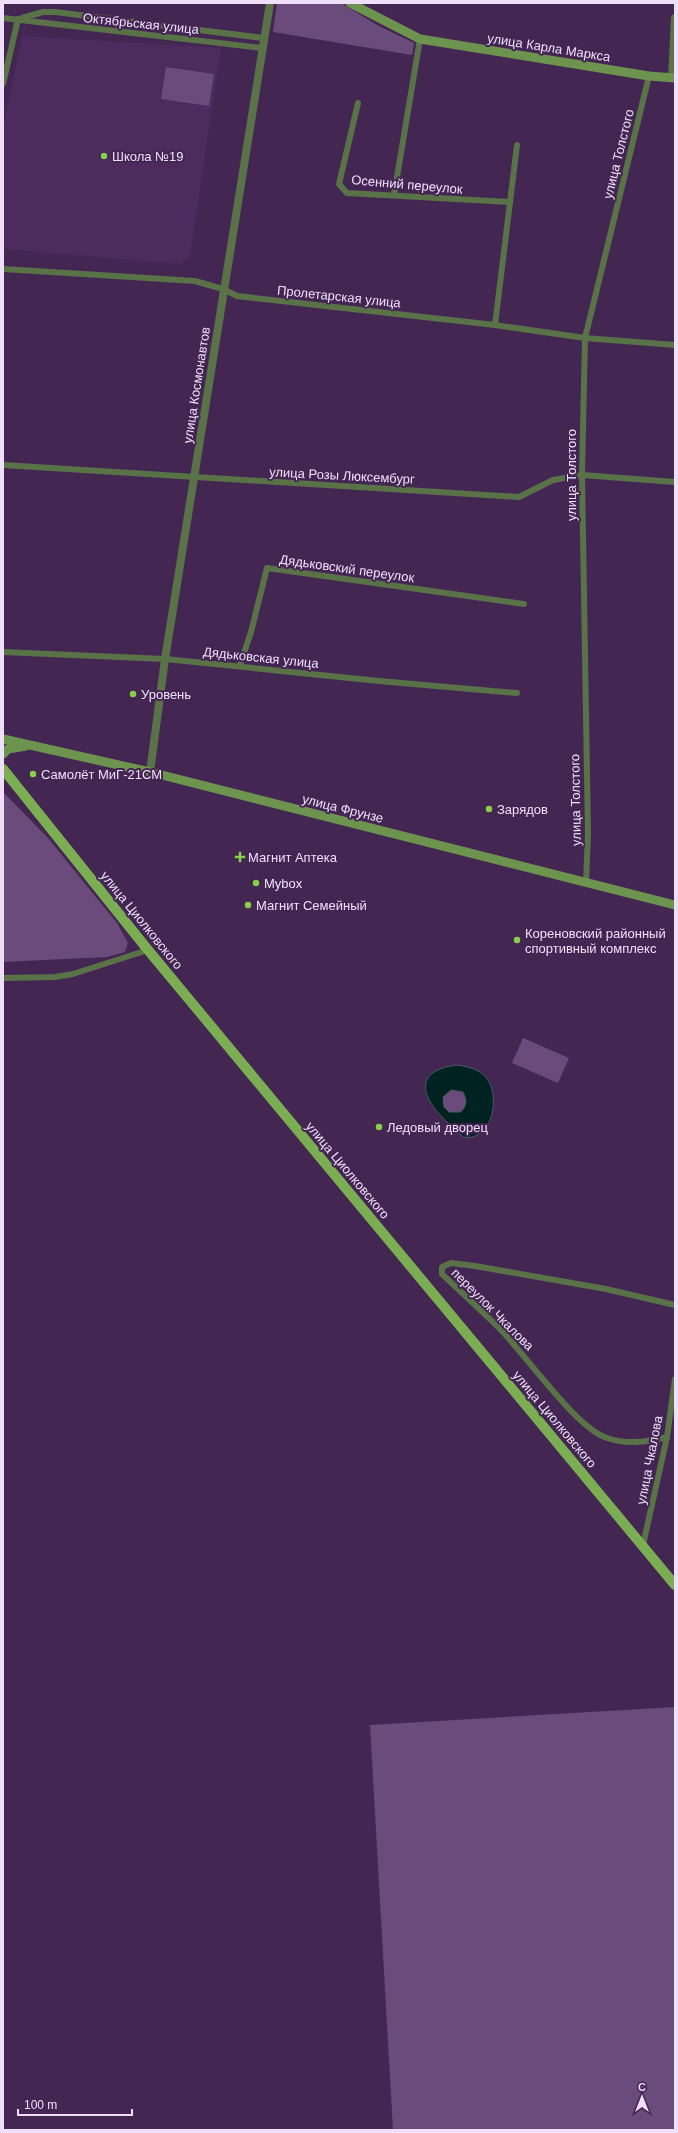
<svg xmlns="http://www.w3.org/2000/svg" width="678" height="2133" font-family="Arial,sans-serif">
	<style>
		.built { fill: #4d2b5e }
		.green { fill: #6a4b7b }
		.water { fill: #002322; stroke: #485b63; fill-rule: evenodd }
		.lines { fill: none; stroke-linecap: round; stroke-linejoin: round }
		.minor { stroke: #597247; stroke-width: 6 }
		.tertiary { stroke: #597247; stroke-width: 8 }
		.secondary { stroke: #6d944e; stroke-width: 9 }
		.primary { stroke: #7bae52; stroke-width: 10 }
		.poi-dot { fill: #88cf49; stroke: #432652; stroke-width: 1.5 }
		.labels { text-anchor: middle; stroke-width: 4; stroke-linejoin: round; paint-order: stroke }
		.street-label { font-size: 13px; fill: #f0dffb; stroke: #432652 }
		.poi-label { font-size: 13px; fill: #f0dffb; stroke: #432652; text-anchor: start }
	</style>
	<rect width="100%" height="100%" fill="#432652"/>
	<!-- built -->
	<polygon class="built" points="22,36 221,48 190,257 180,264 3,249 3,129"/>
	<!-- green -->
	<g class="green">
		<polygon points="277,3 341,3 377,25 414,43 412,55 273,32"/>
		<polygon points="166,67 214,74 209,106 161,99"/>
		<polygon points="3,792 48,838 117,923 128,943 125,952 107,957 3,962"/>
		<polygon points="523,1038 569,1058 558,1083 512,1063"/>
		<circle cx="454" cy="1101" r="12"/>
		<polygon points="675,1707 675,2130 393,2130 370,1725"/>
	</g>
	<!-- water -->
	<path class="water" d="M 457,1065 C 465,1066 473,1068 480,1072 C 495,1081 496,1106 490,1120 C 486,1130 475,1140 464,1137 C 459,1135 452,1127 448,1123 C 422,1099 411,1071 457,1065 ZM 451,1090 L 463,1092 C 467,1100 467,1105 461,1112 L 449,1112 L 444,1107 L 443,1097 Z"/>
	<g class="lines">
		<!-- minor -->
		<g class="minor">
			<polyline points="3,18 262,48"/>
			<polyline points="22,18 43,12 55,12 263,38"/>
			<polyline points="3,84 18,19"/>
			<polyline points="358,103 339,184 347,193 510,202"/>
			<polyline points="394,195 420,39"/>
			<polyline points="3,269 195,281 223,289 237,296 495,325 585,338 675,345"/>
			<polyline points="495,325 517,145"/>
			<polyline points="3,465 519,497 553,480 582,475 675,482"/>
			<polyline points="3,652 165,659 379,681 517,693"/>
			<polyline points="240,665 251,632 267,568 524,604"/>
			<polyline points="586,883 588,834 582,475 585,338 649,76"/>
			<polyline points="3,978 55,977 73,974 148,950"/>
			<path d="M 667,1437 C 646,1442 627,1445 607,1438 C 576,1428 525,1354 499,1328 C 481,1310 461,1292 442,1274 L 442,1267 L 451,1263 L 475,1266 L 606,1289 L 675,1305"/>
			<polyline points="643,1545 667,1437 675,1379"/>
		</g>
		<!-- tertiary -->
		<g class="tertiary">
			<polyline points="672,78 675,18"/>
			<polyline points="150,772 165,659 270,3"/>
		</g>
		<!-- secondary -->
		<g class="secondary">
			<polyline points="350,3 420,39 649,76 675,78"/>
			<polyline points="3,739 150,772 675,905"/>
			<polyline points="3,754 8,749 26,746"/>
		</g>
		<!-- primary -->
		<polyline class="primary" points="3,769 148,950 675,1585"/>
	</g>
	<!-- markers -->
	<g class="poi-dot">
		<circle cx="104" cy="156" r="4"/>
		<circle cx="133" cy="694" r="4"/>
		<circle cx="33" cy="774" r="4"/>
		<circle cx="489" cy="809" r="4"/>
		<path d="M238 851h4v4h4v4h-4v4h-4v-4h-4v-4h4z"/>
		<circle cx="256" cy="883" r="4"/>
		<circle cx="248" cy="905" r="4"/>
		<circle cx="517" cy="940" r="4"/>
		<circle cx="379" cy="1127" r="4"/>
	</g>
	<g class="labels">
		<!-- street labels -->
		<g class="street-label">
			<text transform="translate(141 23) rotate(6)" y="5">Октябрьская улица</text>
			<text transform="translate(549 47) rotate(9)" y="5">улица Карла Маркса</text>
			<text transform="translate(618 154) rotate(-76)" y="5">улица Толстого</text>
			<text transform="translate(407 184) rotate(5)" y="5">Осенний переулок</text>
			<text transform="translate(339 296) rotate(6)" y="5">Пролетарская улица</text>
			<text transform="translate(196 385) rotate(-81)" y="5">улица Космонавтов</text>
			<text transform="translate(342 475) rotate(3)" y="5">улица Розы Люксембург</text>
			<text transform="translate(571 475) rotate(-90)" y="5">улица Толстого</text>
			<text transform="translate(347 568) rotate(8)" y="5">Дядьковский переулок</text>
			<text transform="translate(261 657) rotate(6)" y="5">Дядьковская улица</text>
			<text transform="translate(575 800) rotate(-91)" y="5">улица Толстого</text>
			<text transform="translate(343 808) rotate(14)" y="5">улица Фрунзе</text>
			<text transform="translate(142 920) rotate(51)" y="5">улица Циолковского</text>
			<text transform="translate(348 1170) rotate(50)" y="5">улица Циолковского</text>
			<text transform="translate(493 1309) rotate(45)" y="5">переулок Чкалова</text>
			<text transform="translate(555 1419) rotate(50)" y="5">улица Циолковского</text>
			<text transform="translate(649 1460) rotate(-79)" y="5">улица Чкалова</text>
		</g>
		<!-- poi labels -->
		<g class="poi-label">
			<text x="112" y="161">Школа №19</text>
			<text x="141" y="699">Уровень</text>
			<text x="41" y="779">Самолёт МиГ-21СМ</text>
			<text x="497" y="814">Зарядов</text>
			<text x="248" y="862">Магнит Аптека</text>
			<text x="264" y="888">Mybox</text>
			<text x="256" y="910">Магнит Семейный</text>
			<text x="525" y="938">Кореновский районный<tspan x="525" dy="15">спортивный комплекс</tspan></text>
			<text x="387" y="1132">Ледовый дворец</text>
		</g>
	</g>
	<!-- border -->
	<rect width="678" height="2133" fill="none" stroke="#f0dffb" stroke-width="8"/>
	<!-- north arrow -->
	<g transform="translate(642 2097)" stroke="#432652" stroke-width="3" paint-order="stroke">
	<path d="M0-3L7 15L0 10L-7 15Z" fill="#f0dffb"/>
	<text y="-6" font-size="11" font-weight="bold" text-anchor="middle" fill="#f0dffb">С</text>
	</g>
	<!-- scale -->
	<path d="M18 2109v6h114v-6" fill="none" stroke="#f0dffb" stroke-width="2"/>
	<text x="24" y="2109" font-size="12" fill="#f0dffb" stroke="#432652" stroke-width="3" paint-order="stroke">100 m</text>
</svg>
